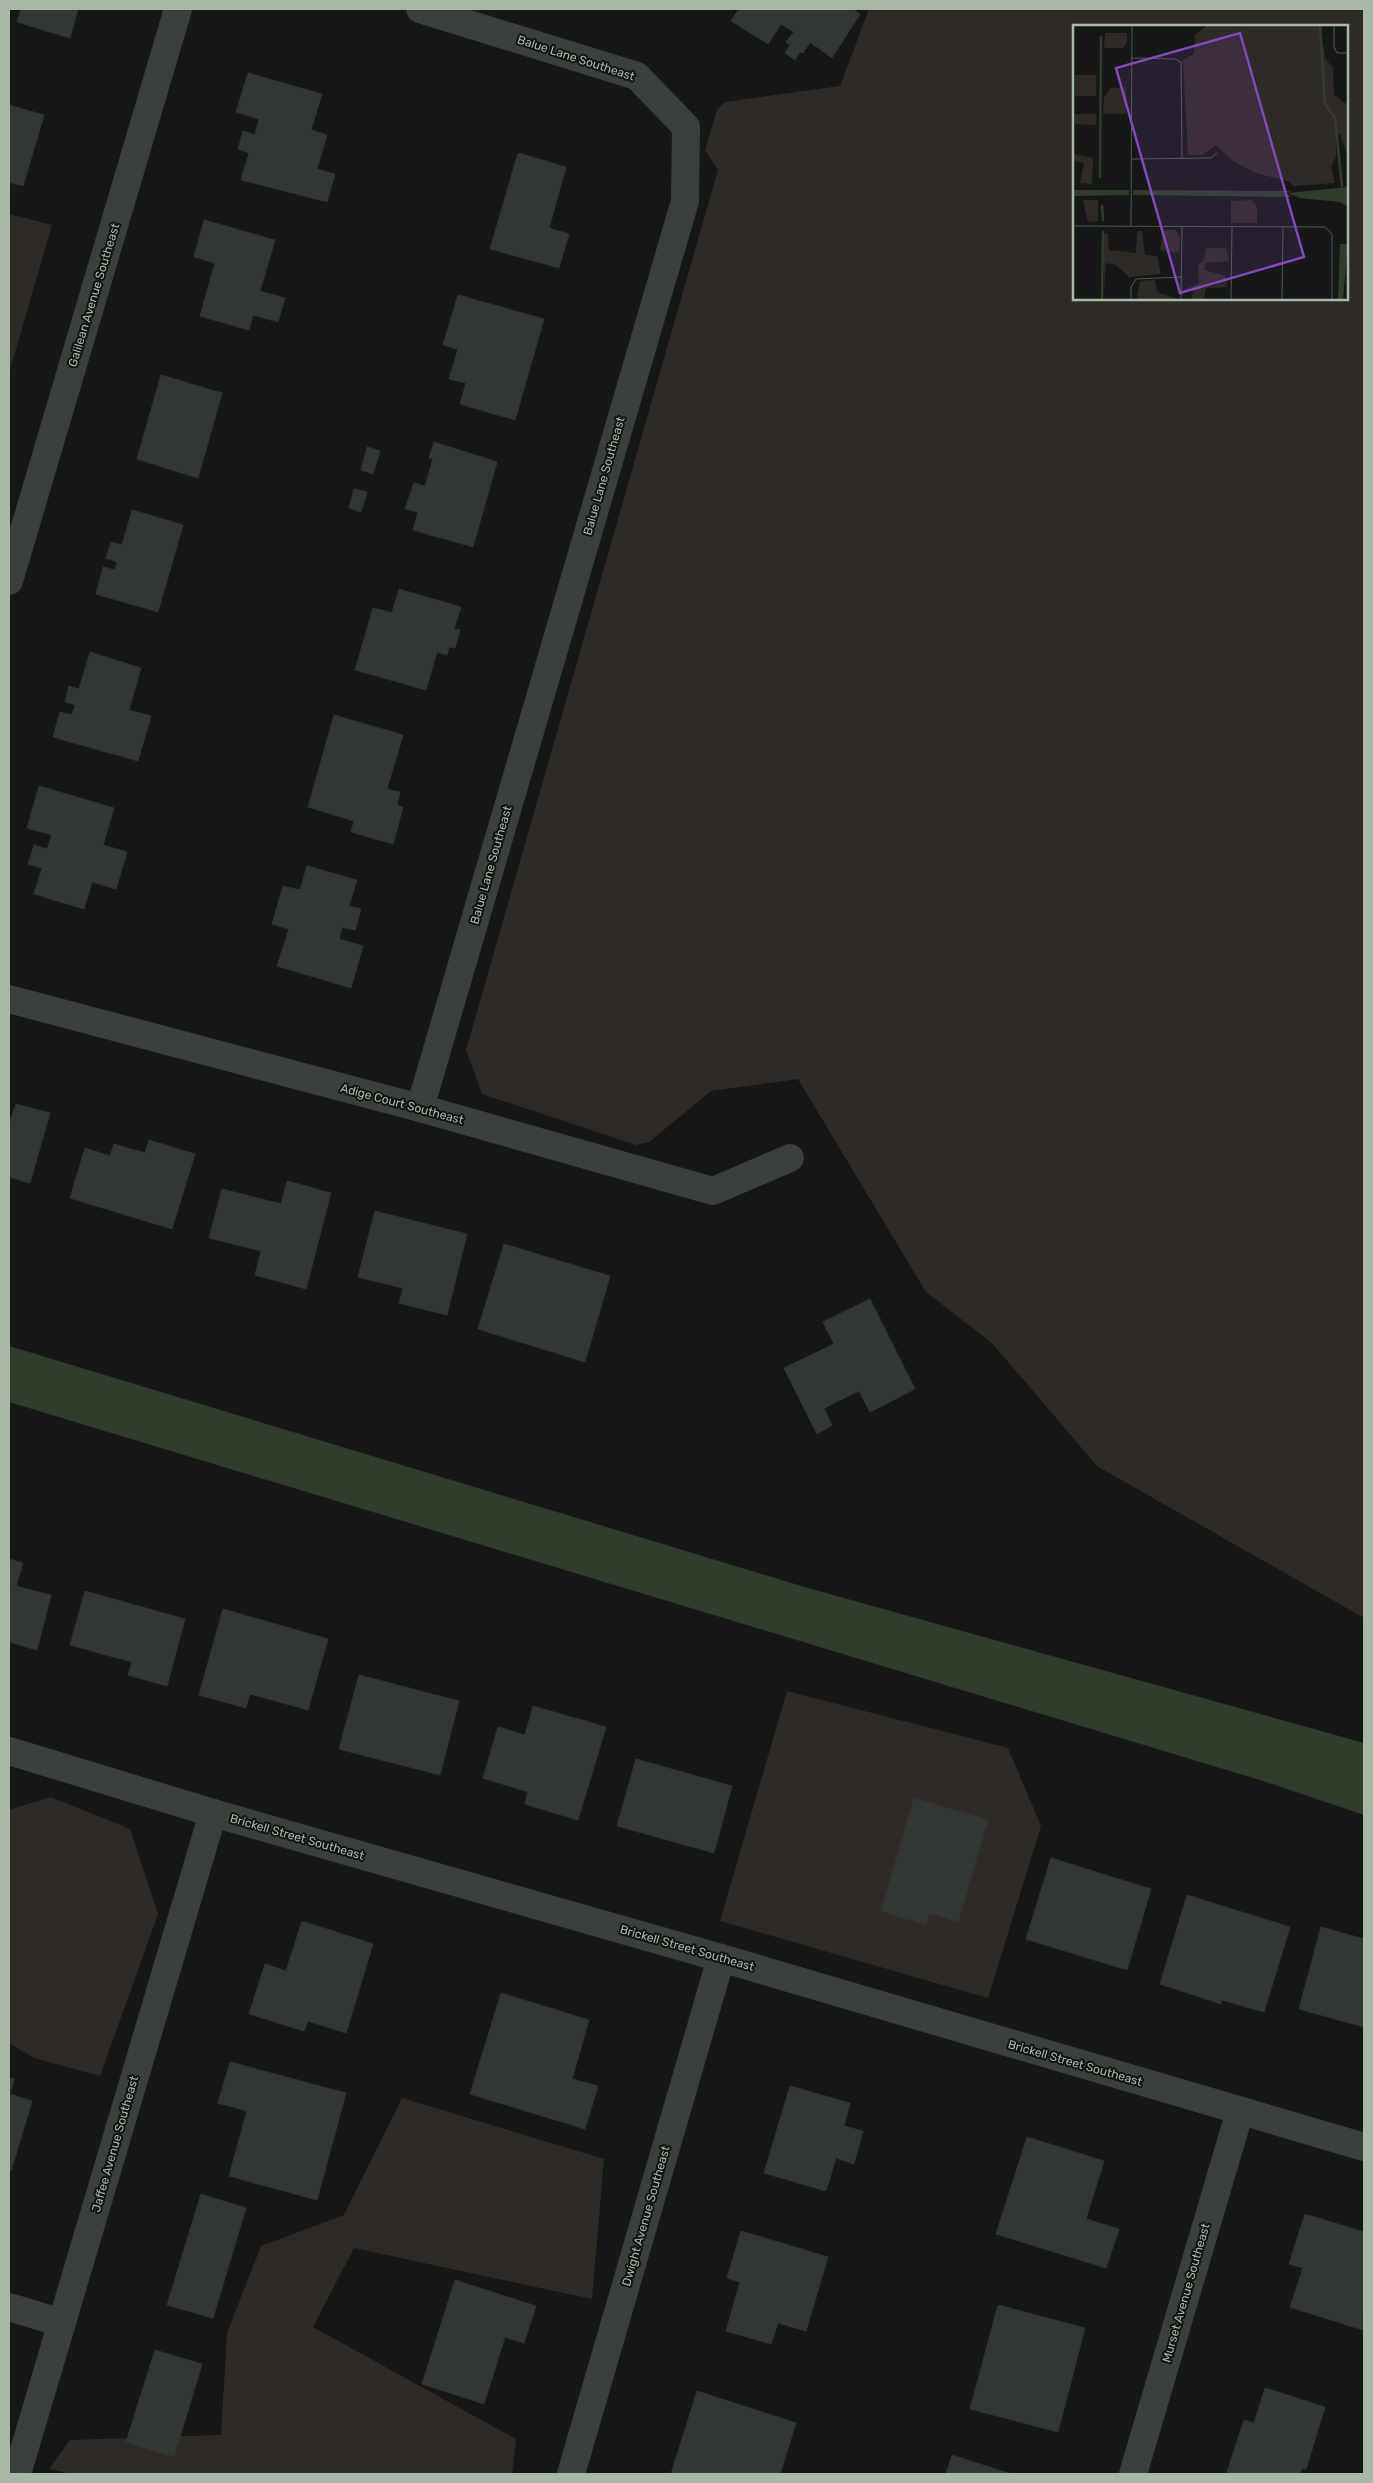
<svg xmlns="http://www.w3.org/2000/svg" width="1373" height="2483" font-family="Rubik,sans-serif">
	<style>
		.green { fill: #302a26; fill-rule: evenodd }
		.water { fill: #313d2c }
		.building { fill: #333734; stroke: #303431 }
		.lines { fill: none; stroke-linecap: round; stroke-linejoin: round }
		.minor { stroke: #393f3a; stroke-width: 28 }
		.labels { text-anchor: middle; stroke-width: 4; stroke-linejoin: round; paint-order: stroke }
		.street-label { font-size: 12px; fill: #a9b9a8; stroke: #111312 }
		.inset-river { fill: none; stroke: #313d2c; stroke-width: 2.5 }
		.inset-road { fill: none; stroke: #515851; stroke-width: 1 }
		.view { fill: #8448ba; fill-opacity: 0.15; stroke: #8448ba; stroke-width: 2.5 }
		.inset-edge { fill: none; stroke: #a9b9a8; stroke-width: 2.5 }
	</style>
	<rect width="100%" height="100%" fill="#161817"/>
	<!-- green -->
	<g class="green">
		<path d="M 869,9 L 1364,9 L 1364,1618 L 1097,1466 L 992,1343 L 926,1292 L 798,1079 L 711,1091 L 649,1142 L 636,1145 L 482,1094 L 466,1050 L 718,170 L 705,150 L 717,110 L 725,102 L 840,86 ZM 1074,26 L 1347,26 L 1347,299 L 1074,299 Z"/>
		<polygon points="9,214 52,225 9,373"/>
		<polygon points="787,1691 1008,1748 1041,1826 988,1998 720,1921"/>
		<polygon points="51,1797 130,1829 158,1914 100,2076 34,2058 9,2043 9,1810"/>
		<polygon points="402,2098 604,2159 592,2299 354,2248 313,2327 516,2439 512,2474 72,2474 49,2469 70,2440 221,2435 227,2333 261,2246 344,2215"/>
	</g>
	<!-- water -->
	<polygon class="water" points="9,1346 808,1588 1364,1743 1364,1815 1263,1781 9,1402"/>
	<!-- building -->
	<g class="building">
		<polygon points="21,9 78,9 70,38 17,22"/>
		<polygon points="739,9 852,9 860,14 832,58 810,42 803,53 800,52 795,60 785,53 790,45 786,42 794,32 781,24 768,44 731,21"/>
		<polygon points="248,73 322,94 311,130 327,135 317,169 335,174 327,202 241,180 249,153 238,149 243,131 255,135 259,119 236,112"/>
		<polygon points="9,105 44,115 23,186 9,182"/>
		<polygon points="518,153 566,167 549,228 569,234 559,268 490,249"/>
		<polygon points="204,220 275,240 260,291 285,298 278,322 253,315 249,330 200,316 215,263 194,257"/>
		<polygon points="458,295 544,319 515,420 460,404 466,383 449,379 458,349 443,345"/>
		<polygon points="161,375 222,393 198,478 137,459"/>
		<polygon points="434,442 497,462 473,547 413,530 418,512 405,509 414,483 425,486 433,459 429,458"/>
		<polygon points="367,447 380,451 373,474 361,470"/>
		<polygon points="354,489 367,492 361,512 349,508"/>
		<polygon points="132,510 183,525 158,612 96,594 103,567 115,570 117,562 106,558 111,542 122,545"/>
		<polygon points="399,589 461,607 454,629 460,630 455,648 449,647 447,655 437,652 426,690 355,670 373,608 392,613"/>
		<polygon points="90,652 141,668 129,710 151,716 138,761 53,737 60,712 72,715 75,705 65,702 69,686 79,689"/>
		<polygon points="334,715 403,735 387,789 400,792 397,805 403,807 393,844 351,832 354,821 308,807"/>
		<polygon points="39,786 114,808 103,845 127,852 116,889 92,882 84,909 34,894 42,868 28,864 34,845 47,849 52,835 27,828"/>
		<polygon points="307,866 357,880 349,906 361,909 355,930 342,927 339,939 363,946 351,988 277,966 289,929 272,924 283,886 300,890"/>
		<polygon points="16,1104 50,1113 30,1183 9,1177 9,1124"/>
		<polygon points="149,1140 195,1154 172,1229 70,1198 85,1148 110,1156 114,1144 145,1153"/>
		<polygon points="287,1181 331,1193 306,1289 255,1275 261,1251 209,1238 222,1189 281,1204"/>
		<polygon points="375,1211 467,1234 447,1315 399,1303 403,1288 358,1277"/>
		<polygon points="504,1244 610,1276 585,1362 478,1329"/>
		<polygon points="870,1299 915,1389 870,1412 859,1391 824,1408 832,1425 817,1434 784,1368 834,1344 823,1322"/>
		<polygon points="9,1559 23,1563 16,1586 51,1595 37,1650 9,1642"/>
		<polygon points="85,1591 185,1619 167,1686 128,1675 132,1662 70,1645"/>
		<polygon points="223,1609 328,1639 308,1710 250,1694 246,1708 199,1695"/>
		<polygon points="359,1675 459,1701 440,1775 339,1749"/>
		<polygon points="533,1706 606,1727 578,1820 525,1804 528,1792 483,1778 498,1727 525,1735"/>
		<polygon points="636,1759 732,1786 714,1853 617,1826"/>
		<polygon points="914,1798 988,1820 958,1922 929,1913 926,1925 881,1911"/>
		<polygon points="1051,1858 1151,1889 1127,1970 1026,1939"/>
		<polygon points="1187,1895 1290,1927 1264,2012 1222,2000 1221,2004 1160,1984"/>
		<polygon points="302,1921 373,1944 346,2033 308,2021 304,2031 249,2014 265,1964 286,1971"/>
		<polygon points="1321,1927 1364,1939 1364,2027 1299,2009"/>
		<polygon points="501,1993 589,2020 572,2079 598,2086 585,2129 470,2094"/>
		<polygon points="230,2062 346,2093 317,2200 229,2176 247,2111 218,2103"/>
		<polygon points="9,2078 14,2079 10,2094 32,2101 11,2171 9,2170"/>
		<polygon points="790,2086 850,2103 844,2126 863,2131 854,2164 836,2158 826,2191 764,2173"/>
		<polygon points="1027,2137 1104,2161 1086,2219 1119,2229 1106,2268 996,2234"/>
		<polygon points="201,2194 246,2208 213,2318 167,2305"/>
		<polygon points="1305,2214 1364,2232 1363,2330 1290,2307 1303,2268 1289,2264"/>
		<polygon points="741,2231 828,2257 806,2331 778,2323 771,2344 726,2331 740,2282 727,2278"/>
		<polygon points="455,2280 536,2306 524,2343 505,2337 484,2404 422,2384"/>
		<polygon points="998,2305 1085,2328 1058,2432 970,2409"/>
		<polygon points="155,2350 202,2364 174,2457 126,2442"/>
		<polygon points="1265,2388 1325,2407 1306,2469 1302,2468 1300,2474 1233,2474 1227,2472 1244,2420 1254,2423"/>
		<polygon points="697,2391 796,2423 780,2474 671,2474"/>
		<polygon points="952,2455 1011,2474 946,2474"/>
	</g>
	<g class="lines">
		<!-- minor -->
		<g class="minor">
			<polyline points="9,581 178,9"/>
			<polyline points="9,999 420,1108 713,1191 790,1158"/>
			<polyline points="420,1108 685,201 686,127 637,76 420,9"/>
			<polyline points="9,1751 213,1813 721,1958 1364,2147"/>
			<polyline points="9,2307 62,2323"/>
			<polyline points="17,2474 213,1813"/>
			<polyline points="571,2474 721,1958"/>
			<polyline points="1133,2474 1240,2111"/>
		</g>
	</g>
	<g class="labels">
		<!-- street labels -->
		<g class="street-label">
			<text transform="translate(576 58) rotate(18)" y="4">Balue Lane Southeast</text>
			<text transform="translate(94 295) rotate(-73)" y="4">Galilean Avenue Southeast</text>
			<text transform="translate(604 476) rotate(-74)" y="4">Balue Lane Southeast</text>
			<text transform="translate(491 865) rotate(-74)" y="4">Balue Lane Southeast</text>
			<text transform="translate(402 1104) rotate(15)" y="4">Adige Court Southeast</text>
			<text transform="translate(297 1837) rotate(16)" y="4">Brickell Street Southeast</text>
			<text transform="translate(687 1948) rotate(16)" y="4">Brickell Street Southeast</text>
			<text transform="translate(1075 2063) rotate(16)" y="4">Brickell Street Southeast</text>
			<text transform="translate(115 2144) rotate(-74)" y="4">Jaffee Avenue Southeast</text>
			<text transform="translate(646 2216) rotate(-74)" y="4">Dwight Avenue Southeast</text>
			<text transform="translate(1186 2293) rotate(-74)" y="4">Murset Avenue Southeast</text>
		</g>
	</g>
	<!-- overview -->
	<g transform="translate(1073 25)">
		<rect width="275" height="275" fill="#161817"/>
		<path d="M 133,1 L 248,1 L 252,33 L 260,43 L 261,70 L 275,80 L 275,133 L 267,109 L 263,112 L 263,131 L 258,142 L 262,158 L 220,161 L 217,157 L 180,147 L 160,136 L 143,120 L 130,130 L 115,130 L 110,35 L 121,29 L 122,10 ZM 32,8 L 54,8 L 54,18 L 50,23 L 31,23 ZM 2,50 L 23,50 L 23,71 L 2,71 ZM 53,62 L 53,89 L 30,89 L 31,73 L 37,63 ZM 1,89 L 23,89 L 23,100 L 2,99 ZM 0,129 L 20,133 L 19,159 L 7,158 L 11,138 L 0,135 ZM 10,175 L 25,175 L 25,196 L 15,197 ZM 179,175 L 184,182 L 184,198 L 158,198 L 158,176 ZM 94,205 L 102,205 L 107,212 L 106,228 L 87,225 L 90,207 ZM 64,206 L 69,206 L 72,230 L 84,231 L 88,249 L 56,252 L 43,240 L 33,238 L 31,265 L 31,209 L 35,208 L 36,225 L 63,228 ZM 133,223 L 153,223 L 156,236 L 133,238 L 131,245 L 153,251 L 154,262 L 133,263 L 131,274 L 119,274 L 120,265 L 111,265 L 126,258 L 125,240 L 131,235 ZM 82,255 L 84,267 L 104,274 L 64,274 L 67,256 Z" fill="#302a26"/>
		<path d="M 275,162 L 275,182 L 267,177 L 227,173 L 215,168 ZM 0,165 L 56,165 L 56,170 L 0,171 ZM 60,165 L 218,166 L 213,168 L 219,172 L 60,170 ZM 267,219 L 275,219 L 270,274 L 265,274 Z" fill="#313d2c"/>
		<path class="inset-river" d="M 247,1 L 252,79 L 262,93 L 269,162M 27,153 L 28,11M 29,180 L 30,196M 29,274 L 30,206"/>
		<path class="inset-road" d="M 261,1 L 261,22 L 264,28 L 275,28M 59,33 L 102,34 L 108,37 L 109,133M 0,47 L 0,1M 58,134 L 138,133 L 144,128M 0,201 L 252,202 L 259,209 L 259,274M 58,201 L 59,1M 58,274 L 58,262 L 63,254 L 109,252M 108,274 L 109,202M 158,274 L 159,202M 209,274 L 210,202"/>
		<path class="view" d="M 167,8 L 231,232 L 107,268 L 43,43 Z"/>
		<rect width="275" height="275" class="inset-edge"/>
	</g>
	<!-- border -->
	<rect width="1373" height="2483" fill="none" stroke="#a9b9a8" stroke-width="20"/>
</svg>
